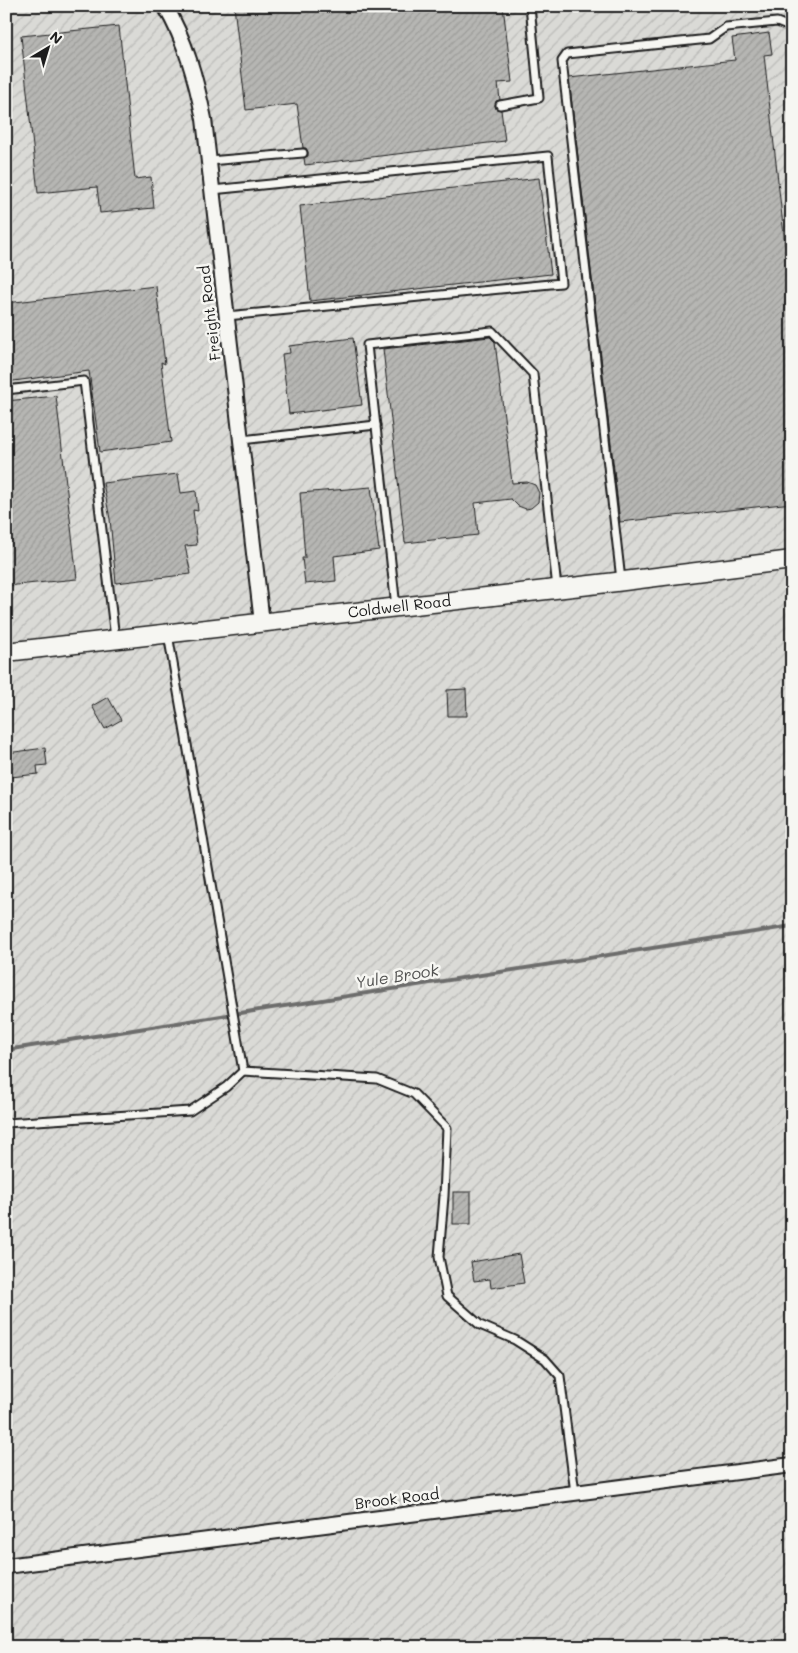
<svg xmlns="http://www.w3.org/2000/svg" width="798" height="1653" font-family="Mali,sans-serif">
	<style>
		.industrial { fill: url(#industrial-furrows) }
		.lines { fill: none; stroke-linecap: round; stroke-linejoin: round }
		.stream { stroke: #6d6d6c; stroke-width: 4 }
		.building { fill: url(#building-hatch); stroke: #1c1c1c }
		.service-casing { stroke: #1c1c1c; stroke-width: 11 }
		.minor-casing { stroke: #1c1c1c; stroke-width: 18 }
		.tertiary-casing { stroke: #1c1c1c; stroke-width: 21 }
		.service { stroke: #f6f6f2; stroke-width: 7 }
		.minor { stroke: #f6f6f2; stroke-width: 14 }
		.tertiary { stroke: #f6f6f2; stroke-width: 18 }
		.labels { text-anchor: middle; stroke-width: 5; stroke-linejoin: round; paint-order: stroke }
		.street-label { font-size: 15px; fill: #1c1c1c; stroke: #f6f6f2 }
		.water-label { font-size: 16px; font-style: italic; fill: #525251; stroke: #f6f6f2 }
	</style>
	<defs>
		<pattern id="industrial-furrows" width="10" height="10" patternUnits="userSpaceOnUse" patternTransform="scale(1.25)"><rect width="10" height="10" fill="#dadad6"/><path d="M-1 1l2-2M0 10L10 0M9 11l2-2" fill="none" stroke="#babab7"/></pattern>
		<pattern id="building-hatch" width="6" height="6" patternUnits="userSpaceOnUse" patternTransform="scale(1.25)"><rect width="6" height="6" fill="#b6b6b3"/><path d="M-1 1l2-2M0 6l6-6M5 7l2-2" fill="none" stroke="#9c9c99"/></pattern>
	</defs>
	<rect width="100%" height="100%" fill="#e9e9e5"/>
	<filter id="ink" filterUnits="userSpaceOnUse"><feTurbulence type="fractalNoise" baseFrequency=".02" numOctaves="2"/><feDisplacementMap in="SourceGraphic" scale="10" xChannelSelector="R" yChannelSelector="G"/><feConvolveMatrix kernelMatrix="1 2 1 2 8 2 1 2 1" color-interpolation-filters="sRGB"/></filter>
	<g filter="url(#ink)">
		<!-- industrial -->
		<rect class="industrial" x="6" y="6" width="786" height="1641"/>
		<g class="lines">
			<!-- stream -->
			<polyline class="stream" points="6,1050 792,926"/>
		</g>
		<!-- building -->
		<g class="building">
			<polygon points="234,6 503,6 512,82 498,83 500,100 496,101 495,105 496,109 501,110 505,141 305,165 304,158 308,156 308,152 306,148 303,148 297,104 246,110"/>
			<polygon points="119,26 135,179 151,177 154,208 100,213 97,187 38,193 21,36"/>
			<polygon points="769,33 772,54 764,55 792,307 792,503 620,522 569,78 735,60 732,38"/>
			<polygon points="539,178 551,274 310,301 300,206"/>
			<polygon points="156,286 165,364 161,362 171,442 100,452 89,371 6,382 6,303"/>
			<polygon points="490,337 495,342 512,483 527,482 535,485 539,493 538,502 531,508 526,509 518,506 511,499 475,503 478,535 405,543 383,349"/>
			<polygon points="353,338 362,405 289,414 282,354 290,353 289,346"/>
			<polygon points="56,396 77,579 6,586 6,401"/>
			<polygon points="178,474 181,493 196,491 198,511 193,510 197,545 185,546 191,574 116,583 110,519 103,483"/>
			<polygon points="371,487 379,550 334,556 336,581 305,584 302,558 305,558 300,493"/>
			<polygon points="466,689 467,716 448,716 447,690"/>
			<polygon points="108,697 121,720 105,729 92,706"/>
			<polygon points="45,748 47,765 37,766 38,774 11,777 7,753"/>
			<rect x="453" y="1192" width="18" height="32"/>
			<polygon points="519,1254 524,1283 491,1288 490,1279 474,1281 471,1262"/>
		</g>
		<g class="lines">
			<defs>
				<g id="service">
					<polyline points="500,105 539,98 530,6"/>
					<polyline points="209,161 303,153"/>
					<polyline points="212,190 548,156 561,283 227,316"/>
					<polyline points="6,390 84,381 115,638"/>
					<polyline points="241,440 376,425"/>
					<polyline points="621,580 562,61 567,54 709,39 726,27 777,22 792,28"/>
					<polyline points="396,607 367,345 492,331 533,374 557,588"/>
					<polyline points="168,634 243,1071 377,1079 414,1094 447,1128 444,1196 439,1257 447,1296 480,1325 515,1340 545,1359 560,1376 575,1493"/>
					<polyline points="6,1123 190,1111 226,1087 243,1071"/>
				</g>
				<g id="minor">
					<path d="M 165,6 C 186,41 196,80 204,119 L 262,623"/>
					<polyline points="6,1566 792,1465"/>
				</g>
				<g id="tertiary">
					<path id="s1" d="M 6,652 L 616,582 L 792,560"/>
				</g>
			</defs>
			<!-- service casing -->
			<use href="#service" class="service-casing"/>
			<!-- minor casing -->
			<use href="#minor" class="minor-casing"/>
			<!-- tertiary casing -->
			<use href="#tertiary" class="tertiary-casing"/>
			<!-- service -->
			<use href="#service" class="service"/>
			<!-- minor -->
			<use href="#minor" class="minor"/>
			<!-- tertiary -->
			<use href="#tertiary" class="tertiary"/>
		</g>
	</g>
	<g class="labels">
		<!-- street labels -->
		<g class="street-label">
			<text transform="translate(210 313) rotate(-97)" y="5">Freight Road</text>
			<text dy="5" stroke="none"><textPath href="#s1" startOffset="396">Coldwell Road</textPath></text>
			<text transform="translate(397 1499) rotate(-7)" y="5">Brook Road</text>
		</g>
		<!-- water labels -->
		<g class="water-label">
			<text transform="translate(397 976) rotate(-9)" y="6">Yule Brook</text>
		</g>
	</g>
	<!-- margin -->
	<rect width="798" height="1653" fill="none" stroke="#f6f6f2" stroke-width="25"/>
	<rect x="12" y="12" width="773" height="1628" fill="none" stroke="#1c1c1c" stroke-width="2" filter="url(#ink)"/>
	<!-- north arrow -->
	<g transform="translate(48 48) rotate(38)" stroke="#f6f6f2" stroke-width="4" paint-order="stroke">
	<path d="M0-4L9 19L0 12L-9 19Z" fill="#1c1c1c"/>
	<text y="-8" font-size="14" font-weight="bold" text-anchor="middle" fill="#1c1c1c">N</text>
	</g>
</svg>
